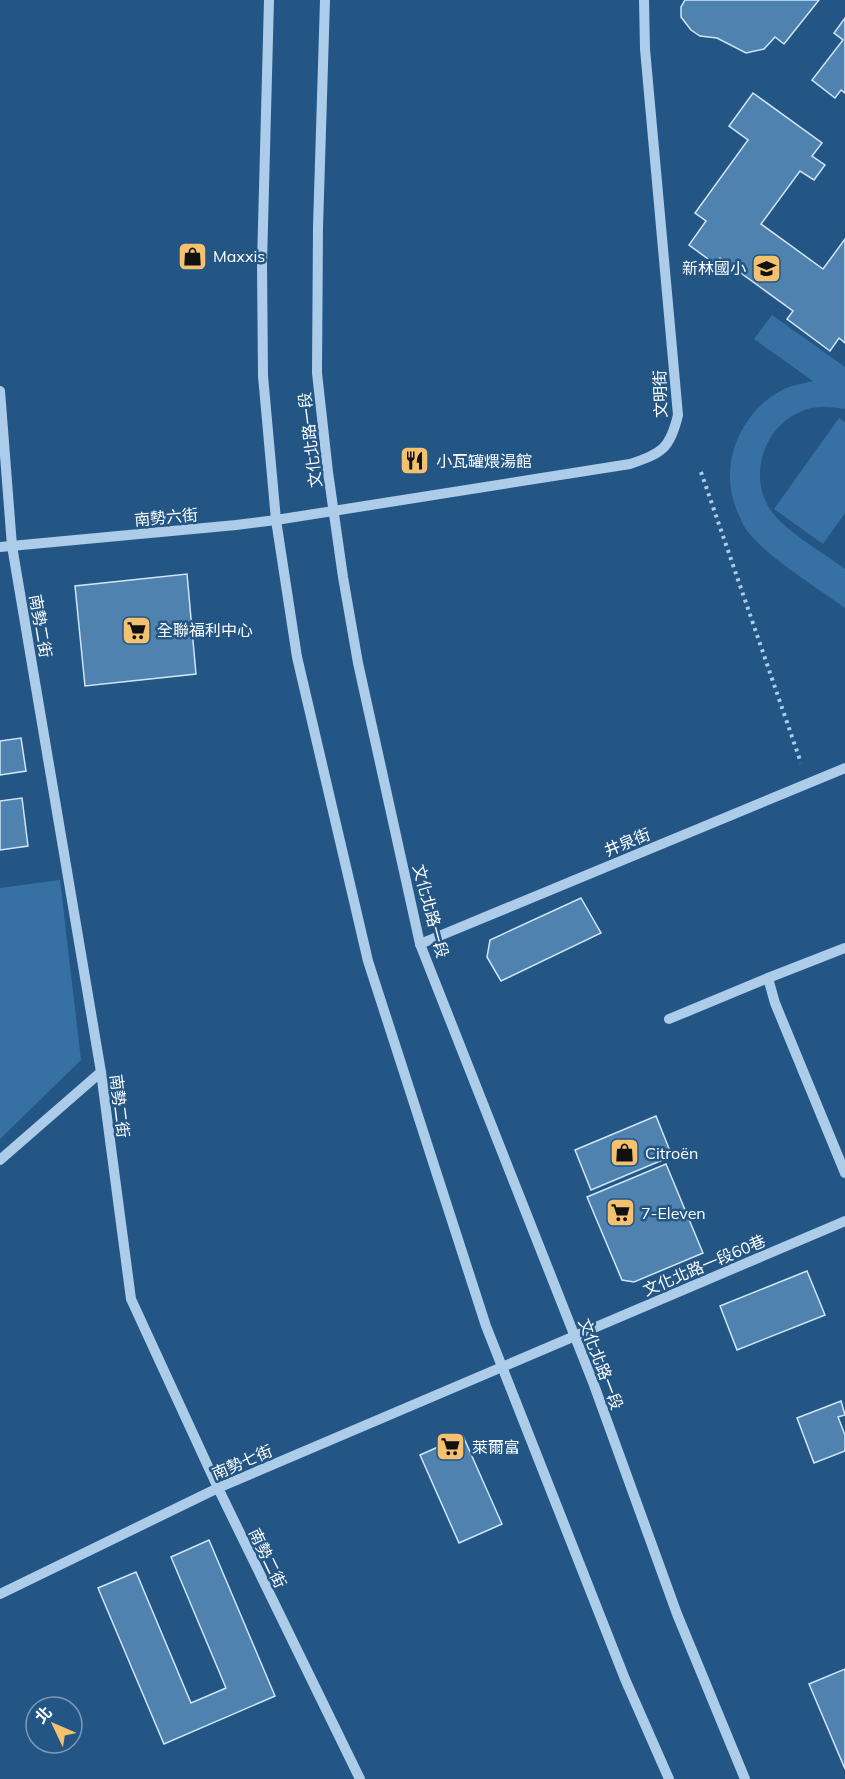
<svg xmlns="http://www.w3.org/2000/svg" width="845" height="1779" font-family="Mulish,'Noto Sans TC',sans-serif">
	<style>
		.green { fill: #3770a2 }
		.building { fill: #4f82af; stroke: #d0e5f7; stroke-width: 1.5 }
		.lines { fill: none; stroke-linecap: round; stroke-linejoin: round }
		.path { stroke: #accce9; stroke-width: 4; stroke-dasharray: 3 4.5; stroke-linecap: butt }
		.minor { stroke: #accce9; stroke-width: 10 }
		.labels { text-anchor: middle; stroke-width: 5; stroke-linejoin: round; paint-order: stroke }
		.poi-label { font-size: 16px; fill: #fff; stroke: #235685; text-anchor: start }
		.street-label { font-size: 16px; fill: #fff; stroke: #235685 }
	</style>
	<rect width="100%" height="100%" fill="#235685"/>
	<!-- green -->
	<g class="green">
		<path d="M 772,315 L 845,367 L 845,409 C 830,407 814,405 800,412 C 764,427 748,476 770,509 C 783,530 824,553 845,569 L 845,608 C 814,585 767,558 745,528 C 742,523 740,517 737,511 C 718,466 739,413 782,390 C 791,385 803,384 813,381 L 754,339 Z"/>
		<polygon points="839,418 845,422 845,513 823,544 774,509"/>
		<polygon points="60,880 81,1060 0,1139 0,888"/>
	</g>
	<!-- building -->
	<g class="building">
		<polygon points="685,0 819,0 784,44 775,37 764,49 746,53 717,38 700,36 691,30 681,17 681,7"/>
		<polygon points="845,18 845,93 841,90 835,98 812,80 843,40 834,33"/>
		<polygon points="753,93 822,143 812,156 825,165 814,180 800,171 761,224 823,269 845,239 845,343 839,338 830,351 787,319 793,311 720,258 715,264 689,245 706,221 695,213 748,140 729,126"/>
		<polygon points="187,574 196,674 85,686 75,586"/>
		<polygon points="21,738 26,771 0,775 0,741"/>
		<polygon points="22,798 28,846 0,850 0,801"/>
		<polygon points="581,898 601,933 501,981 487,957 490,940"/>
		<polygon points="656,1116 672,1156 591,1190 575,1150"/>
		<polygon points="666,1164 703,1253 634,1282 622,1280 587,1197"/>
		<polygon points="807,1271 825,1315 737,1350 720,1306"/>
		<polygon points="841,1401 845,1415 838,1417 845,1435 845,1451 814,1463 797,1418"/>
		<polygon points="463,1436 502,1524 459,1543 420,1455"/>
		<polygon points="209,1540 275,1696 164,1744 98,1588 136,1572 191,1703 226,1688 171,1557"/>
		<polygon points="845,1669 845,1769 809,1684"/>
	</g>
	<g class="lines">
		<!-- path -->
		<polyline class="path" points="701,472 801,763"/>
		<!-- minor -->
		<g class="minor">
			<polyline points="269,0 262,263 263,376 276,520 297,657 368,961 486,1326 625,1679 669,1779"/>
			<polyline points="325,0 318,227 317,373 328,472 343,577 358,663 420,944 594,1385 677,1614 745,1779"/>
			<polyline points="0,391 12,546 101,1072 131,1299 218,1488 360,1779"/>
			<path d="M 0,547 L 236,525 L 276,520 L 630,464 C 662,453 670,449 678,415 L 645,49 L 644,0"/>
			<polyline points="420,944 845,768"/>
			<polyline points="845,948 768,978 775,1003 845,1173"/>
			<polyline points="669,1019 768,978"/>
			<polyline points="0,1160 101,1072"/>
			<polyline points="0,1594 218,1488 845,1221"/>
		</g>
	</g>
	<!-- icons -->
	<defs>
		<symbol id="shop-square" viewBox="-11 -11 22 22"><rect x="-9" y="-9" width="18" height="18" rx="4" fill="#f4c26e" stroke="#235685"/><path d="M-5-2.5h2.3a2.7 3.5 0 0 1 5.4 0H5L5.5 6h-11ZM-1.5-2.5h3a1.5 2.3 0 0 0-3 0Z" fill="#111"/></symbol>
		<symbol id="school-square" viewBox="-11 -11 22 22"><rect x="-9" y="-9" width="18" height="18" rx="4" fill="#f4c26e" stroke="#235685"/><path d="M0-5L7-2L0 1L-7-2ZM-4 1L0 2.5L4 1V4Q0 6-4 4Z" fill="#111"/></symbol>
		<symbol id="restaurant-square" viewBox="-11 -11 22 22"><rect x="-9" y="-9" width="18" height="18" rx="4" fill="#f4c26e" stroke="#235685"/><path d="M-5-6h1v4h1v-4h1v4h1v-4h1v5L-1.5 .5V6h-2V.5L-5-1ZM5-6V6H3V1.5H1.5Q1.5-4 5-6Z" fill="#111"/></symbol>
		<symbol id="supermarket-square" viewBox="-11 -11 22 22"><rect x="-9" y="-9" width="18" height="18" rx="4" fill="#f4c26e" stroke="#235685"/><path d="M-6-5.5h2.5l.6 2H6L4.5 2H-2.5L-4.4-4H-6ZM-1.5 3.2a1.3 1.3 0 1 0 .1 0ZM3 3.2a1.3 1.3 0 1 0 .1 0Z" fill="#111"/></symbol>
	</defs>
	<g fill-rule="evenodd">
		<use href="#shop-square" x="176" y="240" width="33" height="33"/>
		<use href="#school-square" x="750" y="252" width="33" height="33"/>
		<use href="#restaurant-square" x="398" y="444" width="33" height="33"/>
		<use href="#supermarket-square" x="120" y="614" width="33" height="33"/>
		<use href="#shop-square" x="608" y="1136" width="33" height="33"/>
		<use href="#supermarket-square" x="604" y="1196" width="33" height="33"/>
		<use href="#supermarket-square" x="434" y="1430" width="33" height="33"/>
	</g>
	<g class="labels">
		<!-- poi labels -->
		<g class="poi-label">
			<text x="213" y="262">Maxxis</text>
			<text x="746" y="274" text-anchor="end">新林國小</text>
			<text x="436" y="467">小瓦罐煨湯館</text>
			<text x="157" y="636">全聯福利中心</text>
			<text x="645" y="1159">Citroën</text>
			<text x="641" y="1219">7-Eleven</text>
			<text x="472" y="1453">萊爾富</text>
		</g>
		<!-- street labels -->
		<g class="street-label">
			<text transform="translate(660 394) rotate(-92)" y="6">文明街</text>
			<text transform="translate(310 440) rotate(-97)" y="6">文化北路一段</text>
			<text transform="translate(166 517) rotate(-5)" y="6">南勢六街</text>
			<text transform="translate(41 626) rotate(80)" y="6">南勢二街</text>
			<text transform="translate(627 842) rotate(-22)" y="6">井泉街</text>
			<text transform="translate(431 911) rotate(75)" y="6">文化北路一段</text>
			<text transform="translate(120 1106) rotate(83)" y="6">南勢二街</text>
			<text transform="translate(704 1265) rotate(-23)" y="6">文化北路一段60巷</text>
			<text transform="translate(601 1364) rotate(69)" y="6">文化北路一段</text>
			<text transform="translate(242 1462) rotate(-23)" y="6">南勢七街</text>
			<text transform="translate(268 1558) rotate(64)" y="6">南勢二街</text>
		</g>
	</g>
	<!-- north arrow -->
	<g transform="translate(54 1725) rotate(314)"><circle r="28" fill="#235685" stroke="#7b9ab6" stroke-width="1.5"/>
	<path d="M0-4.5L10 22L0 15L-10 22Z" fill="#f4c26e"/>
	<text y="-9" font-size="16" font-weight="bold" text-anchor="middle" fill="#ffffff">北</text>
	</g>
</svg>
